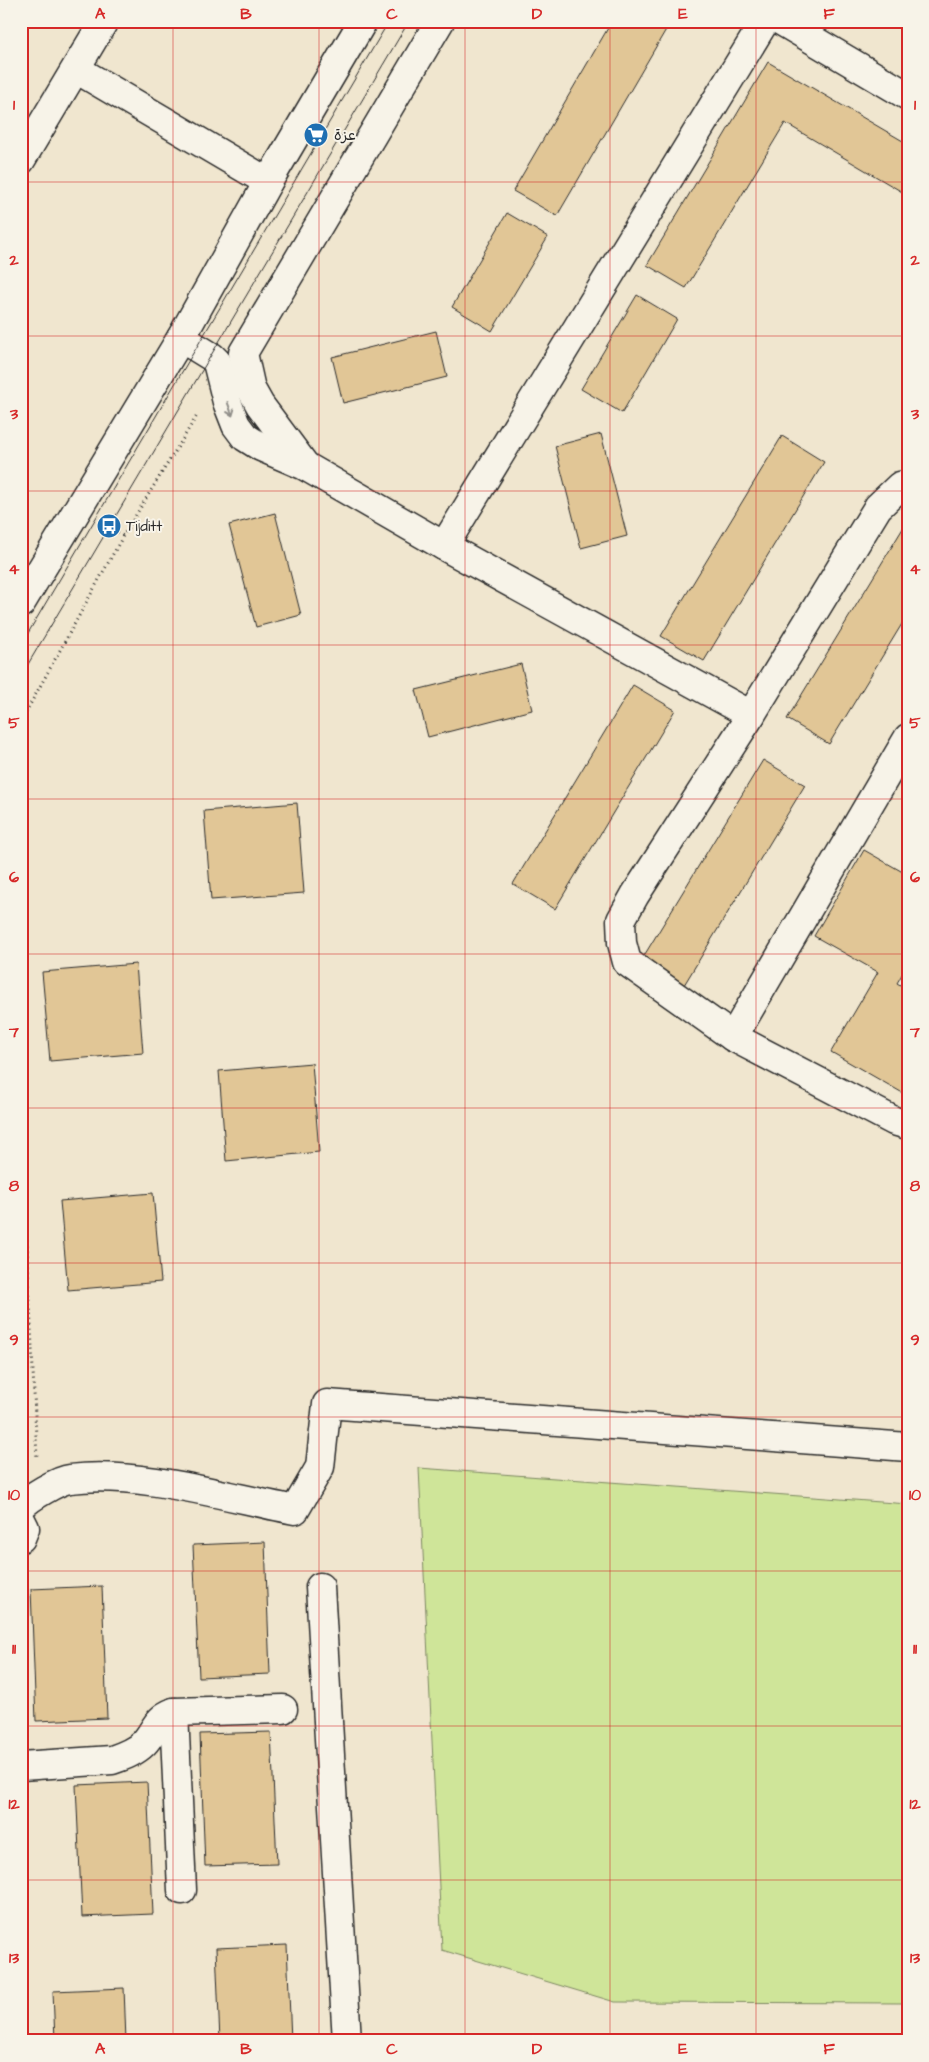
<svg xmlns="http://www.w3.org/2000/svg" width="929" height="2062" font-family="'Architects Daughter','Playpen Sans Arabic',sans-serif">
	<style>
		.green { fill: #cfe599; stroke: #7d8862 }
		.building { fill: #e1c696; stroke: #2b2b2b }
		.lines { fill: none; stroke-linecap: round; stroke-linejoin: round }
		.minor-casing { stroke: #2b2b2b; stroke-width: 31 }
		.path { stroke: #2b2b2b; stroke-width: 3; stroke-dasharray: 1 4; stroke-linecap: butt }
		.minor { stroke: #f7f3e8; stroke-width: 28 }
		.tram { stroke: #2b2b2b; stroke-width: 1 }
		.oneway { stroke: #918f8a }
		.grid { fill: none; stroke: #d62828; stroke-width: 1; stroke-opacity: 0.55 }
		.labels { text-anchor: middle; stroke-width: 4; stroke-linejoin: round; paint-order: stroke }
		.poi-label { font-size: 15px; fill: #2b2b2b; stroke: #f7f3e8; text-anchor: start }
		.neatline { fill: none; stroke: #d62828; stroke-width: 2 }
		.grid-label { font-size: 16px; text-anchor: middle; font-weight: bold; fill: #d62828 }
	</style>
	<rect width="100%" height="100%" fill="#f0e6cf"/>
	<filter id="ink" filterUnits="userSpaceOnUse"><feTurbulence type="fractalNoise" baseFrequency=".02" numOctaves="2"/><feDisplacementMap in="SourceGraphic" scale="10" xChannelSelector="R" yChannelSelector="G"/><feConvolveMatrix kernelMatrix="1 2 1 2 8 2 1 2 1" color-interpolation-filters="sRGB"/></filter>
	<g filter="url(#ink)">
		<!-- green -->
		<polygon class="green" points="419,1468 908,1504 908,2003 615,2002 442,1950"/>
		<!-- building -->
		<g class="building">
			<polygon points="597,21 671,21 557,216 513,191 608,28"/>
			<polygon points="768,62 908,144 908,186 904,193 785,123 686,288 647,265"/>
			<polygon points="507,213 548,237 492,331 452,307"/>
			<polygon points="637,295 677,319 622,413 581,389"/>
			<polygon points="436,331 447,377 343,403 332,357"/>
			<polygon points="601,434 627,536 581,548 555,446"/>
			<polygon points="782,436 824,462 704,661 661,636"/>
			<polygon points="275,513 301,615 256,627 229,525"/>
			<polygon points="908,520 908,614 829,744 787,719"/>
			<polygon points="521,664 532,710 428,737 416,690"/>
			<polygon points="633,685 675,710 555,909 513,884"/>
			<polygon points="763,760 805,785 684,985 642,959"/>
			<polygon points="297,803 304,893 211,900 204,811"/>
			<polygon points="864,850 908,875 908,964 897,983 908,990 908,1096 831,1052 878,972 814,936"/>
			<polygon points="136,964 143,1053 50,1061 42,972"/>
			<polygon points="312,1063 319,1152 226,1161 219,1071"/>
			<polygon points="153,1193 161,1282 68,1290 60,1201"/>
			<polygon points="265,1542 270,1674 199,1677 193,1545"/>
			<polygon points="102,1586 107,1718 36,1721 31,1589"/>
			<polygon points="271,1732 277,1864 205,1866 200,1734"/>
			<polygon points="147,1782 153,1914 82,1917 76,1785"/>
			<polygon points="287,1945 291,2041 220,2041 216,1948"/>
			<polygon points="124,1988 126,2041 55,2041 53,1991"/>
		</g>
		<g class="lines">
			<defs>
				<g id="minor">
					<polyline points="781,21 908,96"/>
					<polyline points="76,69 268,182"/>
					<polyline points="21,160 104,21"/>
					<polyline points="181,338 212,357 217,362 227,402 236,425 245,437 261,447 305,466 444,546 751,715"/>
					<polyline points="304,464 260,405 251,389 243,353 440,21"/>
					<polyline points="908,485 900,486 878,507 751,715 635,895 621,920 622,943 627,962 733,1037 894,1121 908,1125"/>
					<polyline points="444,546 765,21"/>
					<polyline points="21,603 181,338 268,182 363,21"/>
					<polyline points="733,1037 908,738"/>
					<path d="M 21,1507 C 28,1498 59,1480 70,1479 C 138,1470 227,1497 295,1510 L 320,1467 L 327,1404 L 908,1447"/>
					<polyline points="21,1520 25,1528 21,1538"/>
					<polyline points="320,1587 347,2041"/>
					<polyline points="174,1712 182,1890"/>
					<path d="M 21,1766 L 112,1760 C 124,1756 135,1752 144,1743 C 156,1730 155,1719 174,1712 L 283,1709"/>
				</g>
			</defs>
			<!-- minor casing -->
			<use href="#minor" class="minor-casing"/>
			<!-- path -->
			<g class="path">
				<polyline points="105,524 123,536"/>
				<polyline points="21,721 123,536 198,414"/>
				<polyline points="21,1155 28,1259 37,1459"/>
			</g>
			<!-- minor -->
			<use href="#minor" class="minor"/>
			<!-- tram -->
			<g class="tram">
				<polyline points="21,645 389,21"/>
				<polyline points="21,676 409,21"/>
			</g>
		</g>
		<!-- one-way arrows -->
		<defs><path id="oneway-shaft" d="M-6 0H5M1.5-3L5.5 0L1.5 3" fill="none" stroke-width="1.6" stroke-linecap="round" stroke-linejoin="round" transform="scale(1.25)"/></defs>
		<use class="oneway" href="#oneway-shaft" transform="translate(230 409) rotate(70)"/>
	</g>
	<!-- grid -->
	<path class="grid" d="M 173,21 L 173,2041M 319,21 L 319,2041M 465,21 L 465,2041M 610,21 L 610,2041M 756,21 L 756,2041M 21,182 L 908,182M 21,336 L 908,336M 21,491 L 908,491M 21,645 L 908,645M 21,799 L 908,799M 21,954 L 908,954M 21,1108 L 908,1108M 21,1263 L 908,1263M 21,1417 L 908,1417M 21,1571 L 908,1571M 21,1726 L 908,1726M 21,1880 L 908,1880"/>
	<!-- icons -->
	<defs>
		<symbol id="supermarket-disc" viewBox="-11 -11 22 22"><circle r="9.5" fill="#1f6fb2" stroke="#f7f3e8"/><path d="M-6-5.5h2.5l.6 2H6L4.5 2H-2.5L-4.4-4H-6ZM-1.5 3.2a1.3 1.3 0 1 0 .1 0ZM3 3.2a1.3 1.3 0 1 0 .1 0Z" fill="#fff"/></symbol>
		<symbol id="bus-disc" viewBox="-11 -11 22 22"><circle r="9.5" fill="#1f6fb2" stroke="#f7f3e8"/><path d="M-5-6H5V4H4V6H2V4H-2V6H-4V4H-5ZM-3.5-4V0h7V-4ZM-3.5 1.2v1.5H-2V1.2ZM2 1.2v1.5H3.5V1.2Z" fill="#fff"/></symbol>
	</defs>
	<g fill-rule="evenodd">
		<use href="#supermarket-disc" x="302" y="121" width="28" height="28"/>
		<use href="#bus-disc" x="95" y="512" width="28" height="28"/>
	</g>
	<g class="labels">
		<!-- poi labels -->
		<g class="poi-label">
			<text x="334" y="140">عزة</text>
			<text x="126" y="531">Tijditt</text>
		</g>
	</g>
	<!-- margin -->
	<rect width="929" height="2062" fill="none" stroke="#f7f3e8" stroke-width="55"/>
	<rect x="28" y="28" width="874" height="2006" class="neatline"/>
	<g class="grid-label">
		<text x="100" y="19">A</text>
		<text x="246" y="19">B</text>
		<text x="392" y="19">C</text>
		<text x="537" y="19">D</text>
		<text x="683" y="19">E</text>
		<text x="829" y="19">F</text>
		<text x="14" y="110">1</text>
		<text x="915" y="110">1</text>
		<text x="14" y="265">2</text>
		<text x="915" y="265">2</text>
		<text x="14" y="419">3</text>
		<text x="915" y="419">3</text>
		<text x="14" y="574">4</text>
		<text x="915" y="574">4</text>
		<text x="14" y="728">5</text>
		<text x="915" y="728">5</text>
		<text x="14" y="882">6</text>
		<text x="915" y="882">6</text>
		<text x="14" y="1037">7</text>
		<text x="915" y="1037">7</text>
		<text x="14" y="1191">8</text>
		<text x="915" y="1191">8</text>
		<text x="14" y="1345">9</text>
		<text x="915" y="1345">9</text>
		<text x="14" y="1500">10</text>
		<text x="915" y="1500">10</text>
		<text x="14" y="1654">11</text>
		<text x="915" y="1654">11</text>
		<text x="14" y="1809">12</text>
		<text x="915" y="1809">12</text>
		<text x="14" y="1963">13</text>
		<text x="915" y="1963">13</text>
		<text x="100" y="2054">A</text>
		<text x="246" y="2054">B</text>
		<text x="392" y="2054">C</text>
		<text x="537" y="2054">D</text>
		<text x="683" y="2054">E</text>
		<text x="829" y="2054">F</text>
	</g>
</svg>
